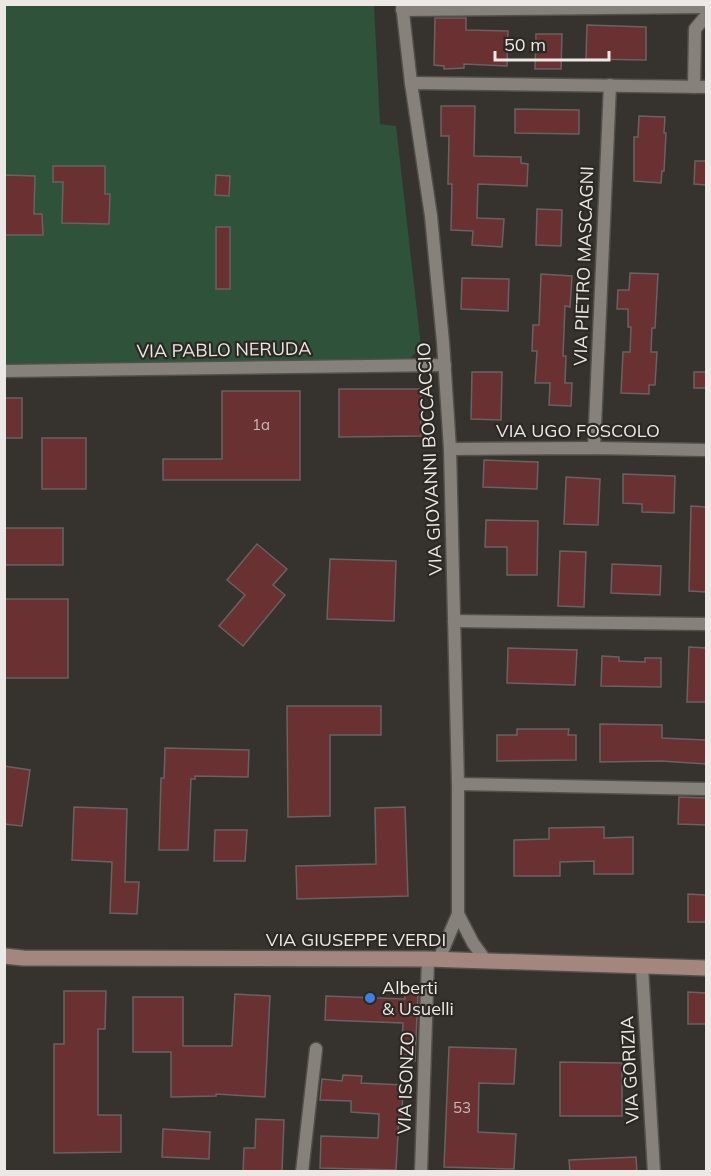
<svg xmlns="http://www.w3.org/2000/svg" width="711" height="1176" font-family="Mulish,sans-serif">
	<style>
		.green { fill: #2e523a }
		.building { fill: #6a3132; stroke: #6a6161; stroke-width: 1.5 }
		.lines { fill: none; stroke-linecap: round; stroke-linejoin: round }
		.street-casing { stroke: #53504b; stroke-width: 15 }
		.secondary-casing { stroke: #53504b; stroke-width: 18 }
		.street { stroke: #86817b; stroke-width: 12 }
		.secondary { stroke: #a3877f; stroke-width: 15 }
		.shop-dot { fill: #3f7fe0; stroke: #2c2823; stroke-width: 2 }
		.labels { text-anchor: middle; stroke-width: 4.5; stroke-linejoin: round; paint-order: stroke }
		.number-label { font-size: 15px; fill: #cbbab8 }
		.street-label { font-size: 18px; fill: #ebe8e5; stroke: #2c2823 }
		.poi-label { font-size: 18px; fill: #ebe8e5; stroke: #2c2823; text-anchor: start }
	</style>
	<rect width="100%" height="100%" fill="#36322d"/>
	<!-- green -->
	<polygon class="green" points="5,5 374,5 380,124 396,126 421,346 410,359 5,364"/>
	<!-- building -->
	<g class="building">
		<polygon points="435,18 466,18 466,30 508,31 507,66 464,64 464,68 444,69 444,66 434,65"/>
		<polygon points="587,25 646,27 646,60 586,59"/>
		<polygon points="536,34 562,34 561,69 535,69"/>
		<polygon points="441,106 475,106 474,156 521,157 521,163 528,164 527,186 478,184 477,218 504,219 502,247 472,245 473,231 451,230 452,184 448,184 449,136 441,136"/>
		<polygon points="515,109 579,110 579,134 515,133"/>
		<polygon points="639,116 665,117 664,133 666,133 664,171 662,171 661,183 634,181 634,137 638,137"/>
		<polygon points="695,161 706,161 706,185 694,184"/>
		<polygon points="53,166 105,166 105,194 110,194 109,224 62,223 63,182 53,182"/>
		<polygon points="4,175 35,176 34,214 42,214 43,235 4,235"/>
		<polygon points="216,175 230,176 229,196 215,195"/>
		<polygon points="537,209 562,210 561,246 536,245"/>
		<rect x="216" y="227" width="14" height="62"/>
		<polygon points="630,273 658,274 655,328 652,328 651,352 657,352 655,385 649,385 649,394 621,393 623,352 630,352 631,327 628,327 628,309 617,309 618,290 629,290"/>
		<polygon points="541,274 572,276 570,307 565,306 563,356 566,356 565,383 572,383 571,406 549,405 550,383 535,383 537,351 532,351 533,325 539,325"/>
		<polygon points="462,278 509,279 508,311 461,309"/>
		<polygon points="472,372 502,372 501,420 471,419"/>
		<rect x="694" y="372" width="12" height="16"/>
		<polygon points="339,389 421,389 421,436 339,437"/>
		<polygon points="222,391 300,391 300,480 163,480 163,459 222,459"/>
		<rect x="4" y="398" width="18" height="40"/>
		<rect x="42" y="438" width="44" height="51"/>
		<polygon points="484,460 538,462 537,489 483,487"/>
		<polygon points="623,474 675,476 674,513 642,512 642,504 623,503"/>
		<polygon points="566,477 600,479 598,525 564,524"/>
		<polygon points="691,506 706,507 706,592 689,591"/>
		<polygon points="486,520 538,521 537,575 507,575 507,547 485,547"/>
		<rect x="4" y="528" width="59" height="37"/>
		<polygon points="257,544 287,569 273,585 285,595 243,646 219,626 245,595 227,580"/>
		<polygon points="560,551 586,552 584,607 558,606"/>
		<polygon points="330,559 396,561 394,621 327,619"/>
		<polygon points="612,564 661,566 660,595 611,593"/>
		<rect x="4" y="599" width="64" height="79"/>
		<polygon points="689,647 706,648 706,702 687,702"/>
		<polygon points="508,648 577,650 575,685 507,683"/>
		<polygon points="602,656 619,657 619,661 645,662 645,658 661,658 661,687 601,686"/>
		<polygon points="287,706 381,706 381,735 330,735 330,816 288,817"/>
		<polygon points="600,724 662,725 662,738 706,740 706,764 661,761 600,762"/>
		<polygon points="517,729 569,729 568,735 576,735 576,760 497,761 497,735 517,735"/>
		<polygon points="165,748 249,750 248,777 195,776 195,779 191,779 188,850 159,850 161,778 164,778"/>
		<polygon points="4,766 30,770 22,826 4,824"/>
		<polygon points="679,797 706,798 706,825 678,824"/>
		<polygon points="74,807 127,809 125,882 139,882 137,914 110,913 112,862 72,860"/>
		<polygon points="405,807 408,896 297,899 296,866 376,864 375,808"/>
		<polygon points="604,827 604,838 633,837 633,874 594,874 594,861 560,862 560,876 514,876 514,840 549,839 549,828"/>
		<polygon points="215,830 247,830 245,861 214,861"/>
		<polygon points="688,894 706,895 706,922 688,922"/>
		<polygon points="64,991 106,991 105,1029 98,1029 98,1115 121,1115 121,1152 54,1153 54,1044 64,1044"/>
		<polygon points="405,992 418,993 415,1061 401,1060 403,1023 325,1020 326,996 405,999"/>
		<polygon points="688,992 706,993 706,1024 688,1024"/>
		<polygon points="235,994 270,996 265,1097 216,1094 216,1096 171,1097 171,1052 133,1052 133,997 183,997 183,1046 232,1046"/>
		<polygon points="449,1047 516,1049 514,1084 479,1083 478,1132 516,1134 514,1169 444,1167"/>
		<polygon points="560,1062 622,1063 622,1116 560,1116"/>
		<polygon points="343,1075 362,1076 361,1083 403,1085 402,1117 399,1117 396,1170 320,1168 321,1136 378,1138 379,1114 351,1112 351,1101 320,1100 322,1079 342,1081"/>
		<polygon points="256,1119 284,1120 282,1172 243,1172 244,1148 255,1148"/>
		<polygon points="163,1129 210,1132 209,1159 162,1157"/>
		<polygon points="636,1157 637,1172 570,1172 569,1160"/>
	</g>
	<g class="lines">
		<defs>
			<g id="street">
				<polyline points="402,4 411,83 431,216 443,342 450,449 458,784 458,914 439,959"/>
				<polyline points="402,10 706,7"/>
				<polyline points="411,83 706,87"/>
				<polyline points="694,87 695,29 706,16"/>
				<polyline points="4,371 445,365"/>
				<polyline points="594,448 610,85"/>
				<polyline points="450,449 594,448 706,450"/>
				<polyline points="454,621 706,624"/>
				<polyline points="458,784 706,789"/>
				<polyline points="458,914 473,943 486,961"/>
				<polyline points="642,967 654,1172"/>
				<polyline points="302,1172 316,1049"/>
				<polyline points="421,1172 428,959"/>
			</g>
			<polyline id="secondary" points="4,956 23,958 428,959 706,968"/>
		</defs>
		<!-- street casing -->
		<use href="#street" class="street-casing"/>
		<!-- secondary casing -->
		<use href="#secondary" class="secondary-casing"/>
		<!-- street -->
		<use href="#street" class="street"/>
		<!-- secondary -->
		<use href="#secondary" class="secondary"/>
	</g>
	<!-- markers -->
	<circle class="shop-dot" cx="370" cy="998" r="6"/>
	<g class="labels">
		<!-- number labels -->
		<g class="number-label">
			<text x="261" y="430">1a</text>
			<text x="462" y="1113">53</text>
		</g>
		<!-- street labels -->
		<g class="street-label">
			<text transform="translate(584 266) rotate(-88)" y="6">VIA PIETRO MASCAGNI</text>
			<text transform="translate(224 350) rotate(-1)" y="6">VIA PABLO NERUDA</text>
			<text x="578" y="437">VIA UGO FOSCOLO</text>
			<text transform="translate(430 459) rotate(-93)" y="6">VIA GIOVANNI BOCCACCIO</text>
			<text x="356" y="946">VIA GIUSEPPE VERDI</text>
			<text transform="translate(630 1070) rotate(-93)" y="6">VIA GORIZIA</text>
			<text transform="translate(406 1083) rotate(-88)" y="6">VIA ISONZO</text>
		</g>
		<!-- poi labels -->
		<g class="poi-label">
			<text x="382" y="994">Alberti<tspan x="382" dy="21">&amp; Usuelli</tspan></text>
		</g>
	</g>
	<!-- border -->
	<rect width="711" height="1176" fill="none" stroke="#ebe8e5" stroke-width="12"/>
	<!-- scale -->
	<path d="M495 51v9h114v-9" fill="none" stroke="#ebe8e5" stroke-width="3"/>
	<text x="504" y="51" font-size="18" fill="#ebe8e5" stroke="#2c2823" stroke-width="4.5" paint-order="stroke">50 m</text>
</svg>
